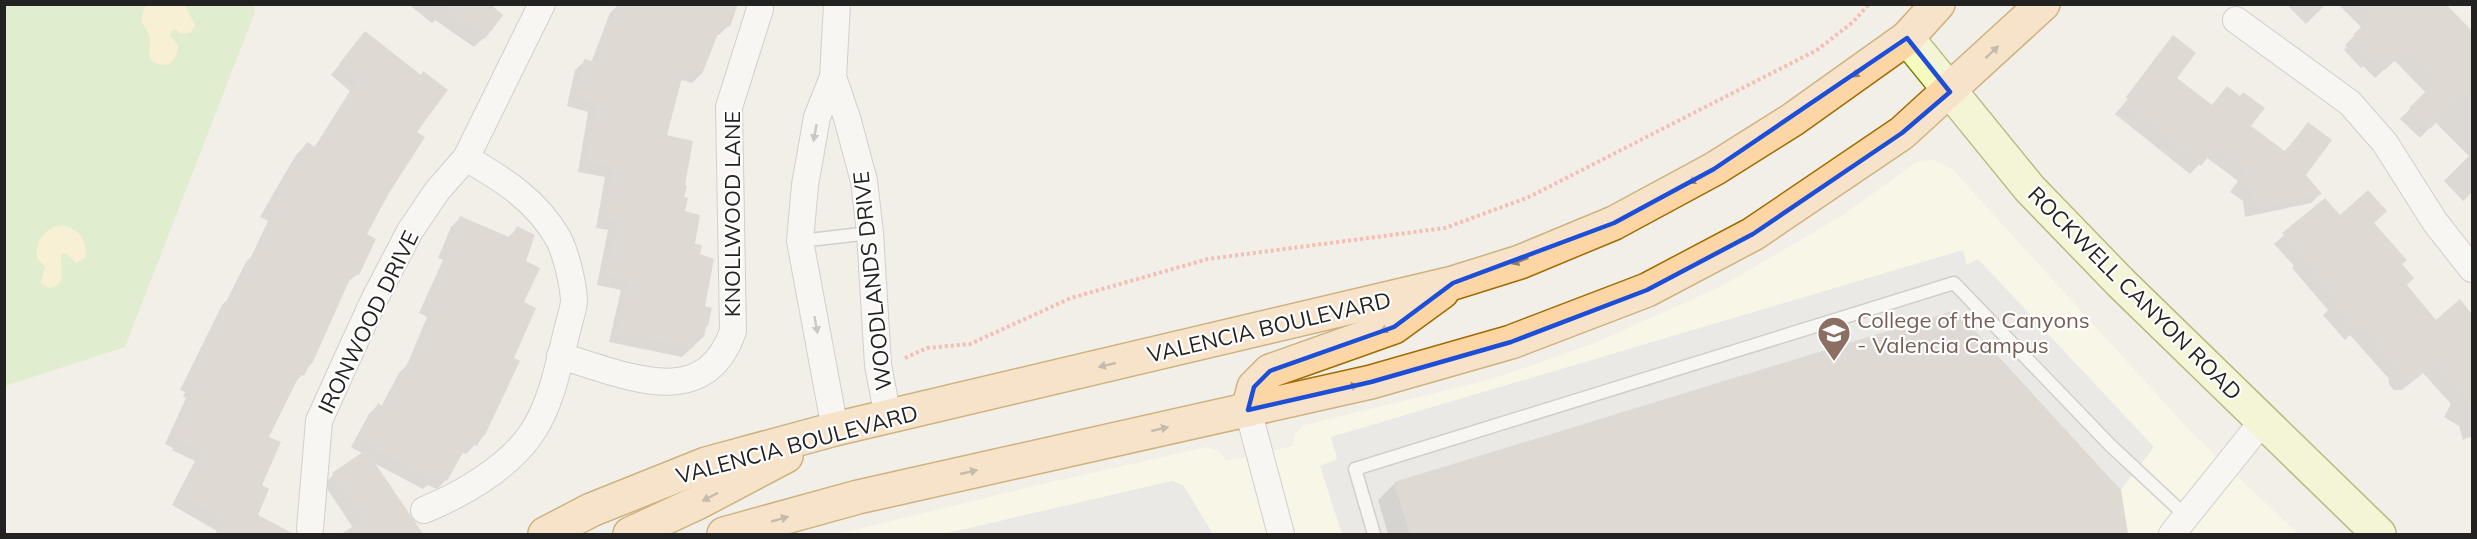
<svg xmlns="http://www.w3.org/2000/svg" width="2477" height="539" font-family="Mulish,sans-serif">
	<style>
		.education { fill: #ffffe5 }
		.grass { fill: #cdebb0 }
		.sand { fill: #fff1ba }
		.parking { fill: #e2e2e2 }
		.shadow { fill: #0003 }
		.building { fill: #c7bfb8 }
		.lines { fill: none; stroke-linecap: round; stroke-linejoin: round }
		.lane-casing { stroke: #a9a9a9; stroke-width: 15 }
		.street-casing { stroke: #a9a9a9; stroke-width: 28 }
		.secondary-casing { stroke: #707d05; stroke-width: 36 }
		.primary-casing { stroke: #a06b00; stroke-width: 36 }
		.path { stroke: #fa8072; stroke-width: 4; stroke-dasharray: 3 3; stroke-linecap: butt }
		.lane { stroke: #fff; stroke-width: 12 }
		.street { stroke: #fff; stroke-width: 26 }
		.secondary { stroke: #f7fabf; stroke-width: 33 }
		.primary { stroke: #fcd6a4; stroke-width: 33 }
		.oneway { fill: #8f7c63 }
		.oneway2 { fill: #9c9c9c }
		.marked { fill: none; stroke: #1d4ed8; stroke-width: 4.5; stroke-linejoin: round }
		.labels { text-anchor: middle; stroke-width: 4.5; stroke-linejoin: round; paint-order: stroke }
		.street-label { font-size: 22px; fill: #222; stroke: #fff }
		.education-label { font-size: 22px; fill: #785e54; stroke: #fff; text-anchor: start }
	</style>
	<rect width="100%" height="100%" fill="#f2efe9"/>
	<!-- education -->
	<polygon class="education" points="1933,160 1952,169 2190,431 2298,534 838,534 1043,484 1207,447 1219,451 1226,461 1293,446 1295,434 1305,425 1492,379 1590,345 1722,286 1843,215 1918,161"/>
	<!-- grass -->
	<polygon class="grass" points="254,4 255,12 125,347 5,386 4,5"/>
	<!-- sand -->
	<g class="sand">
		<path d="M 146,5 L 185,5 L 195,25 L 191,33 L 180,34 L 176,29 L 171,31 L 170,35 L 178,46 C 177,64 163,71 150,59 C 148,52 151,45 150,39 C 146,21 136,28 146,5 Z"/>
		<path d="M 62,225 C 80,230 88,239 85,258 L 76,263 L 66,253 L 61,254 C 60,269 68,284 49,288 L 41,283 L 45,266 L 37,259 C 35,241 45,227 62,225 Z"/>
	</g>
	<!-- parking -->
	<g class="parking">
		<polygon points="1963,250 1967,265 1978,259 2154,447 2121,490 1956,310 1395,482 1410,534 1342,534 1320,466 1337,459 1331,437"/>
		<polygon points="1172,481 1183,485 1213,534 943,534"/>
	</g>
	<!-- shadow -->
	<g class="shadow">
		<polygon points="408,4 494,4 484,38 474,47 435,20 432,23"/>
		<polygon points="619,4 736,4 728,26 719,35 716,34 701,74 692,83 682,80 679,83 665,136 683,198 683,213 698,255 707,325 703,337 682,357 609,342 621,290 597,285 608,230 596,228 605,177 578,172 588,112 567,106 575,70 585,61 591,63 610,13"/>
		<polygon points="2291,4 2326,4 2306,24 2289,7"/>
		<polygon points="2338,4 2444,4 2472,35 2472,192 2463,201 2444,181 2469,156 2435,122 2420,138 2400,119 2426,93 2394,60 2375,78 2363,66 2361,68 2344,50 2347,47 2345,45 2362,28"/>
		<polygon points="365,33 414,132 388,192 365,234 358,274 347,282 311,364 294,384 267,438 256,515 269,522 262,534 215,534 217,531 172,505 195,461 172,450 173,448 165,444 186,398 183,396 185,392 180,390 222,305 227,300 246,262 251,257 268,221 260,217 287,170 297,154 307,144 314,148 350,91 331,75"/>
		<polygon points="2164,47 2175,78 2211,106 2227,88 2249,126 2284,152 2308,124 2304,175 2320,194 2311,203 2245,217 2243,201 2230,192 2238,181 2206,157 2190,174 2115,114 2128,99 2126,97"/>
		<polygon points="2325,200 2340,217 2372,223 2400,264 2405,285 2436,322 2459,301 2472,316 2472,325 2450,346 2472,359 2472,436 2463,440 2459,426 2444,417 2451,404 2423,373 2402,390 2394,390 2389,384 2389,379 2350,335 2345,340 2323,315 2328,310 2292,268 2294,266 2274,244"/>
		<polygon points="460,218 507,238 518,228 524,261 522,303 512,359 484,435 466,454 461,452 446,480 437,489 428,485 423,489 372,462 417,527 410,534 347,534 353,528 324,484 333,475 364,454 351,447 369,414 378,405 381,407 399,373 407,365 427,317 419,313 443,260 438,258 451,227"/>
		<polygon points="1395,483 2119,491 2127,534 1388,534 1378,500"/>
	</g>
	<!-- building -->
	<g class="building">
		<polygon points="439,4 490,4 503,15 485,39"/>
		<polygon points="618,4 738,4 730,27 722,24 702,74 689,69 685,79 682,78 667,135 693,141 685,185 687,186 684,197 688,198 685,211 700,215 695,244 702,245 700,254 714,259 705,306 712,308 708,326 706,326 704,337 696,335 693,348 618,333 629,281 606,276 617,221 605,219 614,167 587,162 597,103 576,97 584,59 596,62"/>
		<polygon points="2357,4 2446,4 2472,31 2472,87 2430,129 2409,108 2435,82 2404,52 2385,70 2373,58 2371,59 2352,40 2356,37 2353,35 2370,18"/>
		<polygon points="365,31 421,75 423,71 448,90 417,132 425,137 389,193 367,234 376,239 359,275 353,272 312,364 310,364 304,376 300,374 269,437 281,442 262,485 269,489 258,515 294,534 218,534 226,521 181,495 203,451 180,441 181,438 174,435 195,388 191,386 193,382 189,380 231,294 234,295 245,268 255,250 257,251 276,211 269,208 296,159 307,142 317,148 358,81 339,64"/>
		<polygon points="2173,35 2196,53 2177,78 2212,105 2227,86 2240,96 2243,92 2265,108 2251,126 2286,152 2308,122 2332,140 2306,175 2322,194 2255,209 2252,192 2238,182 2246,171 2215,148 2201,166 2124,104 2136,88 2134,87"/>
		<polygon points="2368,190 2387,211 2374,223 2407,260 2402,264 2414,278 2407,285 2436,320 2460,299 2472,314 2472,408 2433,364 2413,381 2404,381 2398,374 2398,369 2361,327 2355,332 2331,305 2337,300 2300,258 2302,256 2282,233 2325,198 2340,215"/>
		<polygon points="460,216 511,238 517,226 535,235 526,261 540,268 524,302 536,308 514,358 520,361 485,435 483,435 477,446 469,442 447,481 437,475 434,481 371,447 374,445 359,437 378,403 384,407 408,362 412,364 436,308 427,304 451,250 447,248"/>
		<polygon points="1956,310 2121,490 2128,534 1410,534 1394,482"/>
		<polygon points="366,450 411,516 423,534 341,534 363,520 332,473"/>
	</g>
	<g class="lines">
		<defs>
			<g id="lane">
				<polyline points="800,241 870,233"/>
				<polyline points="1374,534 1355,469 1954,283 2110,445 2186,516"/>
			</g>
			<g id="street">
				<polyline points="2236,20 2350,103 2385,143 2435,222 2472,269"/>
				<polyline points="833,77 847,118 864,181 870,233 878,365 888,417"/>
				<path d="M 560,356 C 622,373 704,415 733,331 L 729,107 L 760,9"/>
				<polyline points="1248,410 1281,534"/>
				<polyline points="835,429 800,241 805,185 817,117 833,77 837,4"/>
				<path d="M 424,510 C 461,495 508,468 531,434 C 552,404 559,362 568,327 C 570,318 574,308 574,300 C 573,283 566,253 558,238 C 536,200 504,180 466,158"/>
				<polyline points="310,529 319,421 341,372 374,300 410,231 437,191 466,158 542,4"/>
				<polyline points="2172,534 2262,422"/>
			</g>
			<polyline id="secondary" points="1907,38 2030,189 2121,283 2379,534"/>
			<g id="primary">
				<polyline points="1248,410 1254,387 1270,371 1394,327 1442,292"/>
				<polyline points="545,534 591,510 706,464 835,429 1453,283 1520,262 1614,223 1714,169 1792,120 1907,38 1938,4"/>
				<polyline points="630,534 697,503 786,456"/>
				<polyline points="724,534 858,497 1371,382 1511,342 1647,290 1753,234 1902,133 2043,4"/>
			</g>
		</defs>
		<!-- lane casing -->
		<use href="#lane" class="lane-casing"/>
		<!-- street casing -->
		<use href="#street" class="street-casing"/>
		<!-- secondary casing -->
		<use href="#secondary" class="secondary-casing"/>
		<!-- primary casing -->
		<use href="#primary" class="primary-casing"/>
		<!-- path -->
		<polyline class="path" points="905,358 927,348 970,344 1071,298 1208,259 1445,228 1529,197 1817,50 1853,22 1869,4"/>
		<!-- lane -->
		<use href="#lane" class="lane"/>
		<!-- street -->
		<use href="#street" class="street"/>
		<!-- secondary -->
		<use href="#secondary" class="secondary"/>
		<!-- primary -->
		<use href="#primary" class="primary"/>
	</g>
	<!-- one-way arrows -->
	<defs><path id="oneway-solid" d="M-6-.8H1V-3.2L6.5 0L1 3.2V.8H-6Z" transform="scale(1.5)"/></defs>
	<g class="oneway">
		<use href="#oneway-solid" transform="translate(1992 52) rotate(-43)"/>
		<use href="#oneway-solid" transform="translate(1859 72) rotate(144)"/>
		<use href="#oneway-solid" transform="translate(1696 179) rotate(152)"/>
		<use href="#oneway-solid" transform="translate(1520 261) rotate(160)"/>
		<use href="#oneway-solid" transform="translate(1388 328) rotate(157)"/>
		<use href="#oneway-solid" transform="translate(1107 365) rotate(167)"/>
		<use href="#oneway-solid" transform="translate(1350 387) rotate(-13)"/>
		<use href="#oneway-solid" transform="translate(1160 429) rotate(-13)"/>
		<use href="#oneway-solid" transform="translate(969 472) rotate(-13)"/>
		<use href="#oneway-solid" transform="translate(710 497) rotate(152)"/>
		<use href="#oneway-solid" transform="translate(780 519) rotate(-16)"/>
	</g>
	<g class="oneway2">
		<use href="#oneway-solid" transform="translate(815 133) rotate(100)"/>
		<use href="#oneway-solid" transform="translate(816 325) rotate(80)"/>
	</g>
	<!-- marked area -->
	<path d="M0 0H2477V539H0ZM 1907,38 L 1950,92 L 1902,133 L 1753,234 L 1647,290 L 1511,342 L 1371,382 L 1248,410 L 1254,387 L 1270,371 L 1394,327 L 1453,283 L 1614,223 L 1714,169 Z" fill="#f2efe9" fill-opacity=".55" fill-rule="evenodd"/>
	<path class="marked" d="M 1907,38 L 1950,92 L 1902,133 L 1753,234 L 1647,290 L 1511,342 L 1371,382 L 1248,410 L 1254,387 L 1270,371 L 1394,327 L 1453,283 L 1614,223 L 1714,169 Z"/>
	<!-- icons -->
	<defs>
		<symbol id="university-pin" viewBox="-11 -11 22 30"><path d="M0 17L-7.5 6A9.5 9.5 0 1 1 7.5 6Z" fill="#8d6e63" stroke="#fff"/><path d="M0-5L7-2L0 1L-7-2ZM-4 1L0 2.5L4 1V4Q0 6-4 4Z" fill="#fff"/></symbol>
	</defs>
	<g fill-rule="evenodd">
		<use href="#university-pin" x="1815" y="314" width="38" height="52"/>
	</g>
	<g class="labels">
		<!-- street labels -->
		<g class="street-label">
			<text transform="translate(732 214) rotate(-90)" y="8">KNOLLWOOD LANE</text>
			<text transform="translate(872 281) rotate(-96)" y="8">WOODLANDS DRIVE</text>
			<text transform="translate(2135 293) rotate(45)" y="8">ROCKWELL CANYON ROAD</text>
			<text transform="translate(368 322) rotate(-64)" y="8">IRONWOOD DRIVE</text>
			<text transform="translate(1269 327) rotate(-13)" y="8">VALENCIA BOULEVARD</text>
			<text transform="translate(797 444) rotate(-15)" y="8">VALENCIA BOULEVARD</text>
		</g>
		<!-- education labels -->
		<g class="education-label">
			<text x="1857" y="328">College of the Canyons<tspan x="1857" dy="25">- Valencia Campus</tspan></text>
		</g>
	</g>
	<!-- border -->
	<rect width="2477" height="539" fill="none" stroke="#222222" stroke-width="12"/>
</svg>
